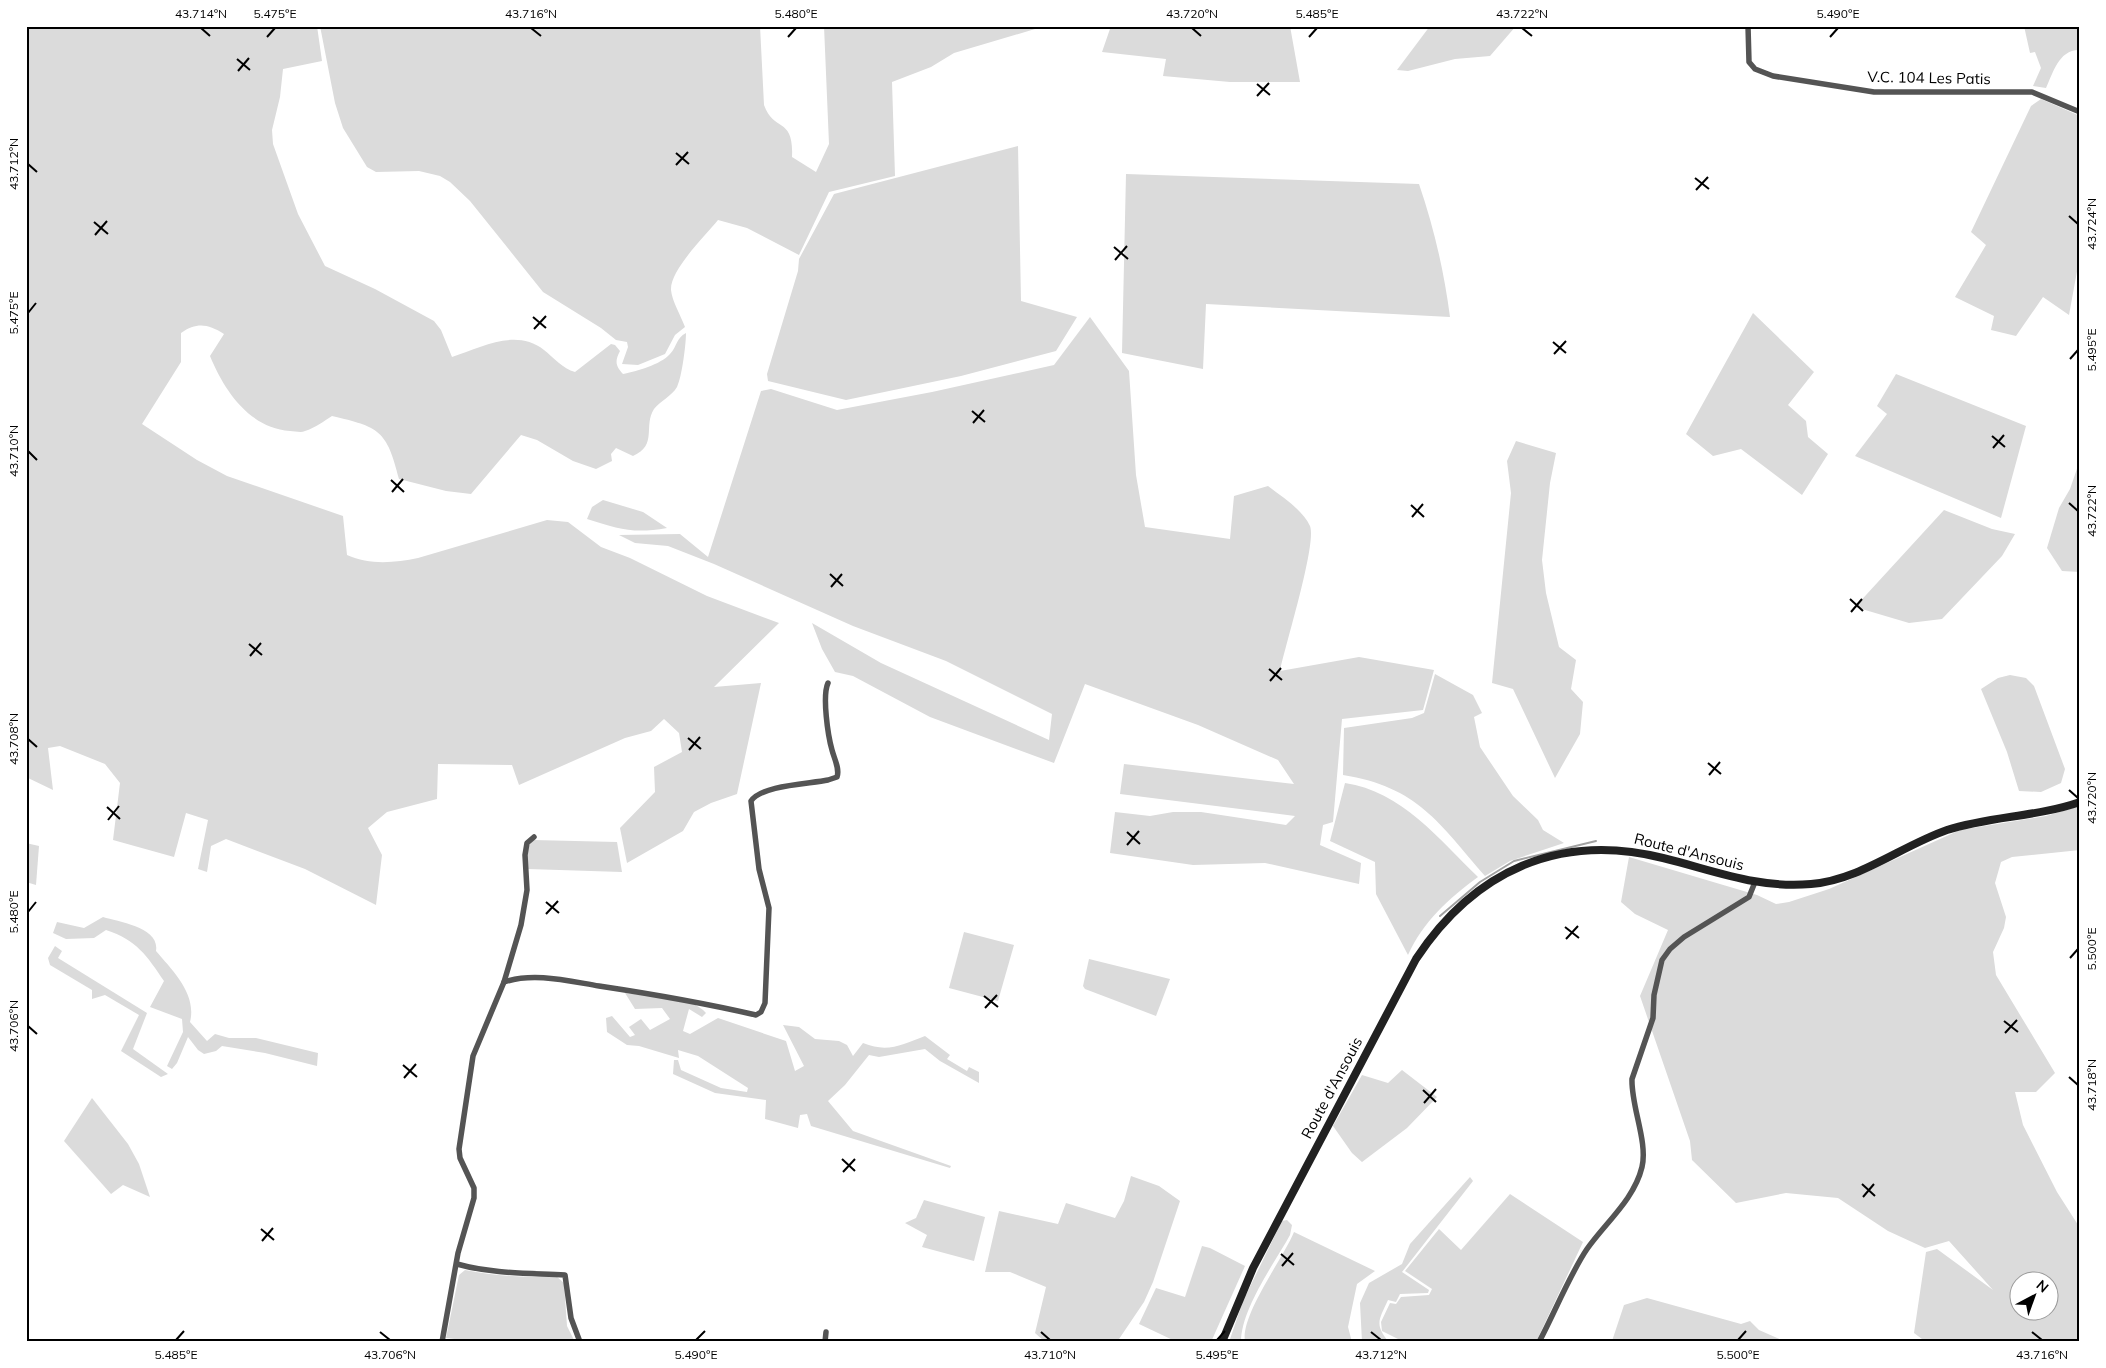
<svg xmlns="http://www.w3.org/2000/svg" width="2106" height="1368" font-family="Mulish,sans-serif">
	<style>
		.green { fill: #dbdbdb; fill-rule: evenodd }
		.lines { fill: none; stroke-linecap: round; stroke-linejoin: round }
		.stream { stroke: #a2a2a2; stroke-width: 2 }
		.street { stroke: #545454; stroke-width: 5.5 }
		.secondary { stroke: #212121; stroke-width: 8 }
		.ticks { fill: none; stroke: #000; stroke-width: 2 }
		.labels { text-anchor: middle; stroke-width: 4; stroke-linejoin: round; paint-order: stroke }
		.street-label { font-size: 15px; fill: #000; stroke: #fff }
		.neatline { fill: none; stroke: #000; stroke-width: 2 }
		.ticks-label { font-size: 12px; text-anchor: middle; fill: #000 }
	</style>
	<rect width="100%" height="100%" fill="#fff"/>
	<!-- green -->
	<g class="green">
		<path d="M 26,26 L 317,26 L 322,61 L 283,69 L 280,97 L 272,130 L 273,144 L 298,214 L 325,266 L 375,289 L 434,321 L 441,330 L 452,357 C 482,347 516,328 544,350 C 553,357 563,369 575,372 L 611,344 L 615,345 L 620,351 C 615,361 615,365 623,374 C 637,371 660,365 670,354 C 677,347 676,338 686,333 C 686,344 682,377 677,387 C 672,396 660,401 654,409 C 643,426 658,445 633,456 L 616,448 L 611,454 L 612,461 L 596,469 L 573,461 L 537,440 L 521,435 L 471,494 L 446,491 L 399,479 C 387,430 379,427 332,416 C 324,421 315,428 305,431 C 301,433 295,431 290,431 C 249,428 224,390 210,356 L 224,334 C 208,324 197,322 181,333 L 181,362 L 142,424 L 197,460 L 227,476 L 343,516 L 347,555 C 369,565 394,563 418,558 L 547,520 L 568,522 L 601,547 L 630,558 L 707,596 L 779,623 L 714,687 L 761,683 L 737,794 L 711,803 L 694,812 L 683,831 L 627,863 L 620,828 L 655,792 L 654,767 L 682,752 L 679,733 L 664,719 L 651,731 L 625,738 L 519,785 L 512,765 L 438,764 L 437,799 L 387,812 L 368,828 L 382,855 L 376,905 L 305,869 L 226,839 L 211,846 L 207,872 L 198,869 L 208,820 L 186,813 L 174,857 L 113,840 L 120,783 L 105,764 L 60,746 L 48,748 L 53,790 L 26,777 Z"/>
		<path d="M 320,26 L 760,26 L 764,105 C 774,133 794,116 792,157 L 816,172 L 829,144 L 824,26 L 1035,26 L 1035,29 L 954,53 L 931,67 L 892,82 L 895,176 L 829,192 L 799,255 L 747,228 L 718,220 C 705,236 670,270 671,290 C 672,301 681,316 685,327 L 675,335 L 665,354 L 638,365 L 622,364 L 628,347 L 627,342 L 616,340 L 601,328 L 543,292 L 470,201 L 450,182 L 440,176 L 419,171 L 376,172 L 367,167 L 343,128 L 335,103 Z"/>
		<polygon points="1111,26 1290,26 1300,82 1230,82 1163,76 1166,59 1102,52"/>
		<polygon points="1430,26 1516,26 1490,56 1455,59 1408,71 1397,70"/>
		<path d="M 2024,26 L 2080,26 L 2080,50 C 2059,49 2053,73 2046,88 L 2033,86 L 2041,68 L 2035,52 L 2030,53 Z"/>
		<polygon points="2041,99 2080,116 2080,255 2069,315 2043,297 2016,336 1991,330 1994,316 1955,297 1986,245 1971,232 2031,106"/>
		<polygon points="1018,146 1021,301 1077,317 1056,351 961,376 846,400 768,381 767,374 798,271 799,259 834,194"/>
		<path d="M 1126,174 L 1419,184 C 1434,228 1444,271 1450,317 L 1206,304 L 1203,369 L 1122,353 Z"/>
		<polygon points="1753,313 1814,372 1788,405 1806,421 1808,437 1828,454 1802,495 1741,449 1713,456 1686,434"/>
		<path d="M 1090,317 L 1129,371 L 1136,475 L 1145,527 L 1230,539 L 1234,496 L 1268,486 C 1282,497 1302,509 1310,526 C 1317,544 1285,646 1280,671 L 1359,657 L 1434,670 L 1423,710 L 1342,719 L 1333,822 L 1323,825 L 1320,845 L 1361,863 L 1359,884 L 1265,863 L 1193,865 L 1110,853 L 1115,812 L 1150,816 L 1173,812 L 1201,812 L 1286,825 L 1295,816 L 1120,794 L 1124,764 L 1294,784 L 1278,760 L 1198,725 L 1085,684 L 1054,763 L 930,717 L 853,676 L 835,672 L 822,649 L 812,623 L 881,663 L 1049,740 L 1052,714 L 946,661 L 853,626 L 714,564 L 668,546 L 635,543 L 619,535 L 680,534 L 708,557 L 761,391 L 771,389 L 837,410 L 932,392 L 1054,365 Z"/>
		<polygon points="1896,374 2026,426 2001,518 1855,456 1887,414 1877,406"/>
		<polygon points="1516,441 1556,453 1550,483 1542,560 1546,593 1559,647 1576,660 1571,689 1583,702 1580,734 1555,778 1513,689 1492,683 1511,493 1507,461"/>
		<polygon points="2080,460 2080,572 2062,571 2047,548 2059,508 2070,489"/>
		<path d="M 603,500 L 643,512 L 667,528 C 633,534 619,529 587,519 L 592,507 Z"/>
		<polygon points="1944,510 1992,529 2015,534 2002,556 1942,619 1909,623 1855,607"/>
		<path d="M 1435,674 L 1473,695 L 1482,713 L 1474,717 L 1480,747 L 1513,796 L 1538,820 L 1543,830 L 1564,843 L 1510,861 L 1485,876 C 1439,823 1418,787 1343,775 L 1344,728 L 1412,718 L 1424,713 Z"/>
		<polygon points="2010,675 2026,678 2034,686 2065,769 2061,783 2041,792 2019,791 2007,752 1981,689 1998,678"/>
		<path d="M 1345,783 C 1401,791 1439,839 1478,877 C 1449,898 1423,922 1408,955 L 1376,894 L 1375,862 L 1330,841 Z"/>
		<path d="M 2080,806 L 2080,850 L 2012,857 L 2001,862 L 1995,883 L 2006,917 L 2004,928 L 1993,952 L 1996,975 L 2055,1073 L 2036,1092 L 2015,1092 L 2023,1125 L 2057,1192 L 2080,1228 L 2080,1342 L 1926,1342 L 1914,1333 L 1926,1252 L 1937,1249 L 1993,1290 L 1949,1241 L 1925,1248 L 1888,1231 L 1838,1198 L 1786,1193 L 1736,1203 L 1692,1160 L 1690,1141 L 1640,996 L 1668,930 L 1635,914 L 1621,902 L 1629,857 L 1757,895 L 1776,904 L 1789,902 L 1829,889 L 1960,830 L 2046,816 ZM 2018,1280 L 2048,1280 L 2048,1310 L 2018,1310 Z"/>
		<path d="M 533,840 L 617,842 L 622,872 L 528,869 C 527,859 525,848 533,840 Z"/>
		<polygon points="26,843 39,846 36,885 26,882"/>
		<path d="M 103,917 C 119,922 160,927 156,951 C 173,971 197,994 190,1022 L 207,1041 L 215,1034 L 229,1038 L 256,1038 L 318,1053 L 317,1066 L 265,1053 L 222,1046 L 216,1051 L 204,1054 L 198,1050 L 188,1037 L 177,1063 L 172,1069 L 167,1066 L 183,1032 L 182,1019 L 150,1007 L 164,981 C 147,956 137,940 106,930 L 94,938 L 66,939 L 53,933 L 57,922 L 84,928 Z"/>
		<polygon points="964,932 1014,945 998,1001 949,988"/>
		<polygon points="55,946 62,951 58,958 147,1013 133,1049 168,1074 161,1077 121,1051 139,1015 105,995 92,999 92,990 50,965 48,958"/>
		<polygon points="1089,959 1170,979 1156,1016 1085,989 1083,986"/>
		<path d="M 625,993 C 646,996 693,996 706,1013 L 702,1017 L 689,1009 L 683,1031 L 690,1034 L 718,1018 L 786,1041 L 795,1071 L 804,1066 L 783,1025 L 799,1027 L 815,1039 L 839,1041 L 847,1045 L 853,1056 L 863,1043 C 887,1053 902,1045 925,1036 L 950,1055 L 947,1059 L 967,1071 L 969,1067 L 979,1072 L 979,1083 L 940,1061 L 925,1049 L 879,1057 L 869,1055 L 845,1085 L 828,1101 L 853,1131 L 951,1166 L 950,1168 L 811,1126 L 807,1114 L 800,1115 L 798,1128 L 765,1119 L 766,1100 L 715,1093 L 673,1074 L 674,1060 L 678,1060 L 681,1070 L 721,1088 L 747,1092 L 748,1088 L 698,1056 L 678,1050 L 679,1058 L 639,1046 L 627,1045 L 607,1032 L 606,1018 L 612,1016 L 630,1037 L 635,1035 L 629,1027 L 641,1019 L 650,1030 L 670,1019 L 662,1008 L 635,1009 Z"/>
		<polygon points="1402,1070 1437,1097 1407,1128 1362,1162 1352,1153 1333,1126 1362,1075 1388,1083"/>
		<polygon points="92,1098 128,1144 139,1164 150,1197 123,1185 111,1194 64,1141"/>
		<polygon points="1131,1176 1159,1186 1180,1201 1153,1282 1144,1302 1117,1342 1045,1342 1035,1333 1046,1287 1010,1272 985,1272 999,1211 1058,1224 1066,1203 1115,1218 1124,1201"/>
		<path d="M 1470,1177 L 1473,1181 L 1402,1272 L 1429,1290 L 1428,1293 L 1400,1294 L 1396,1302 L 1388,1300 C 1379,1320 1374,1324 1389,1342 L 1382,1342 L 1377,1339 L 1376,1342 L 1362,1342 L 1360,1303 L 1369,1283 L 1402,1264 L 1410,1244 Z"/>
		<polygon points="1510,1194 1583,1242 1536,1342 1404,1342 1382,1331 1381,1322 1390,1303 1396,1304 1401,1297 1429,1295 1432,1289 1405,1271 1439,1229 1461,1250"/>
		<polygon points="924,1200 985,1217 974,1261 922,1247 927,1235 905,1223 916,1218"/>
		<path d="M 1287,1220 L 1292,1225 L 1290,1235 C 1274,1264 1241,1309 1241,1342 L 1229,1342 L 1243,1301 L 1282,1221 Z"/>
		<path d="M 1294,1232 L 1375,1271 L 1357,1284 L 1348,1327 L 1352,1342 L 1245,1342 C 1240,1315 1283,1259 1294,1232 Z"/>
		<polygon points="1202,1246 1210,1248 1245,1266 1211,1342 1177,1342 1139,1324 1156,1288 1185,1297"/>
		<path d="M 465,1270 C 495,1276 525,1278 556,1276 L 564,1283 L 567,1326 L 575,1342 L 479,1342 L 446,1338 L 459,1275 Z"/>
		<polygon points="1647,1298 1741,1324 1750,1321 1759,1330 1786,1342 1612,1341 1624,1305"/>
	</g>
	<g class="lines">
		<!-- stream -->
		<polyline class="stream" points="1440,916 1480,882 1514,861 1596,841"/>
		<!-- street -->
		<g class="street">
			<polyline points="1748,26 1749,62 1755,69 1773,76 1874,92 2032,92 2080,112"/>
			<path d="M 504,982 C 534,972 568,981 599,986 C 652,994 704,1003 756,1015 L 761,1012 L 765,1003 L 769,908 L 759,869 L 751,801 C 762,785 808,784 828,780 L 837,777 C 840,769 834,758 832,750 C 828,736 822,696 828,683"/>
			<path d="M 457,1264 C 492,1274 529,1273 565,1275 L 571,1318 L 580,1342"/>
			<polyline points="442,1342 458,1253 474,1198 474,1188 460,1158 459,1149 473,1056 504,982 521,925 527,890 525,855 527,843 534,837"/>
			<polyline points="825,1342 826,1332"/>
			<path d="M 1539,1342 C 1554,1314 1570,1274 1587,1249 C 1605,1223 1634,1200 1642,1167 C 1648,1142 1631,1106 1632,1079 L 1653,1018 L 1654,995 L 1662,960 L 1670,949 L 1684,937 L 1749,897 L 1755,882"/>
		</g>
		<!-- secondary -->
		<path class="secondary" d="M 1222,1342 L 1253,1268 L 1416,959 C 1474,871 1559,832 1663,858 C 1713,870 1758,889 1811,884 C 1860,880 1901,846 1947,830 C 1990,816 2037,817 2080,802"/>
	</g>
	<!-- ticks -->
	<path class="ticks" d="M 201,28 L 210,36M 531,28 L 541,36M 1192,28 L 1201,36M 1522,28 L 1532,36M 267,37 L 275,28M 788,37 L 796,28M 1309,37 L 1317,28M 1830,37 L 1838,28M 237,59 L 250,70M 238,71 L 249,58M 1257,84 L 1270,95M 1257,96 L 1269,83M 676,153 L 689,164M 28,164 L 37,172M 676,165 L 688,152M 1695,178 L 1709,189M 1696,190 L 1708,177M 2069,216 L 2078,224M 94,222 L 108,234M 95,235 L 107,221M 1114,247 L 1128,259M 1115,260 L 1127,246M 28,313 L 36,303M 533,317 L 546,328M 534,329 L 546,316M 1553,342 L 1566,353M 1554,354 L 1566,341M 2070,359 L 2078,350M 972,411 L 985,422M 973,423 L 984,410M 1992,436 L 2005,447M 1993,448 L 2004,435M 28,451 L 37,460M 391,480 L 404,492M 392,492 L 403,479M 2069,503 L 2078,511M 1411,505 L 1424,517M 1412,517 L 1423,504M 830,574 L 843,586M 831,587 L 842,574M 1850,599 L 1863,611M 1851,612 L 1862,599M 249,644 L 262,655M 250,656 L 261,643M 1269,669 L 1282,680M 1270,681 L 1281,668M 688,738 L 701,749M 28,739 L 37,747M 689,750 L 700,737M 1708,763 L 1721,774M 1709,775 L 1720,762M 2069,790 L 2078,798M 107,807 L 120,819M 108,820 L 119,806M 1127,832 L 1140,844M 1127,845 L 1139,831M 546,902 L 559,913M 28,912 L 36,902M 546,914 L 558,901M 1565,927 L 1579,938M 1566,939 L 1578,926M 2070,958 L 2078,949M 984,996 L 998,1007M 985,1008 L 997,995M 2004,1021 L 2018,1032M 28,1026 L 37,1034M 2005,1033 L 2017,1020M 403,1065 L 417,1077M 2069,1077 L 2078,1085M 404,1078 L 416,1064M 1423,1090 L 1436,1102M 1424,1103 L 1436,1089M 842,1159 L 855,1171M 843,1172 L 855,1159M 1862,1184 L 1875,1196M 1863,1197 L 1874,1184M 261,1229 L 274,1240M 262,1241 L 273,1228M 1281,1254 L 1294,1265M 1282,1266 L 1293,1253M 380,1332 L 390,1340M 1041,1332 L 1050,1340M 1371,1332 L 1381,1340M 2032,1332 L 2042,1340M 176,1340 L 184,1331M 696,1340 L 705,1331M 1217,1340 L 1225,1331M 1738,1340 L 1746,1331"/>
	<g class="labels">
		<!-- street labels -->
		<g class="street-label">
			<text transform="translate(1929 78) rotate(1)" y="5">V.C. 104 Les Patis</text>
			<text transform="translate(1689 852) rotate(14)" y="5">Route d'Ansouis</text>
			<text transform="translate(1332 1088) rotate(-62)" y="5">Route d'Ansouis</text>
		</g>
	</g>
	<!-- border -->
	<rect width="2106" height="1368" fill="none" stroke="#ffffff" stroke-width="55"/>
	<!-- north arrow -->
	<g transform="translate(2034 1296) rotate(41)"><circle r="24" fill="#ffffff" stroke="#999999"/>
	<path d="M0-4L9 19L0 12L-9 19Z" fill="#000000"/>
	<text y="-8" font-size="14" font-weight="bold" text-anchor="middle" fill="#000000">N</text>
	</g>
	<rect x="28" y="28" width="2050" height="1312" class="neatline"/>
	<g class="ticks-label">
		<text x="201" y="18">43.714°N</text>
		<text x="275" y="18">5.475°E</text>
		<text x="531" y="18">43.716°N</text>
		<text x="796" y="18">5.480°E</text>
		<text x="1192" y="18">43.720°N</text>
		<text x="1317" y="18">5.485°E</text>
		<text x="1522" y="18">43.722°N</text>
		<text x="1838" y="18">5.490°E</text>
		<text transform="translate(14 164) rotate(-90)" y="4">43.712°N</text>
		<text transform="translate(2092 224) rotate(-90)" y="4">43.724°N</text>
		<text transform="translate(14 313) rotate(-90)" y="4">5.475°E</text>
		<text transform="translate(2092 350) rotate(-90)" y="4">5.495°E</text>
		<text transform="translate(14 451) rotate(-90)" y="4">43.710°N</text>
		<text transform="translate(2092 511) rotate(-90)" y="4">43.722°N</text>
		<text transform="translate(14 739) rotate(-90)" y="4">43.708°N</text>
		<text transform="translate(2092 798) rotate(-90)" y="4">43.720°N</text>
		<text transform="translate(14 912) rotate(-90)" y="4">5.480°E</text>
		<text transform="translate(2092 949) rotate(-90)" y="4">5.500°E</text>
		<text transform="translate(14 1026) rotate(-90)" y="4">43.706°N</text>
		<text transform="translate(2092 1085) rotate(-90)" y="4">43.718°N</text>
		<text x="176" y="1359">5.485°E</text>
		<text x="390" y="1359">43.706°N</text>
		<text x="696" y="1359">5.490°E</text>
		<text x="1050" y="1359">43.710°N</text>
		<text x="1217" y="1359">5.495°E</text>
		<text x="1381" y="1359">43.712°N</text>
		<text x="1738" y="1359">5.500°E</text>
		<text x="2042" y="1359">43.716°N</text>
	</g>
</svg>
